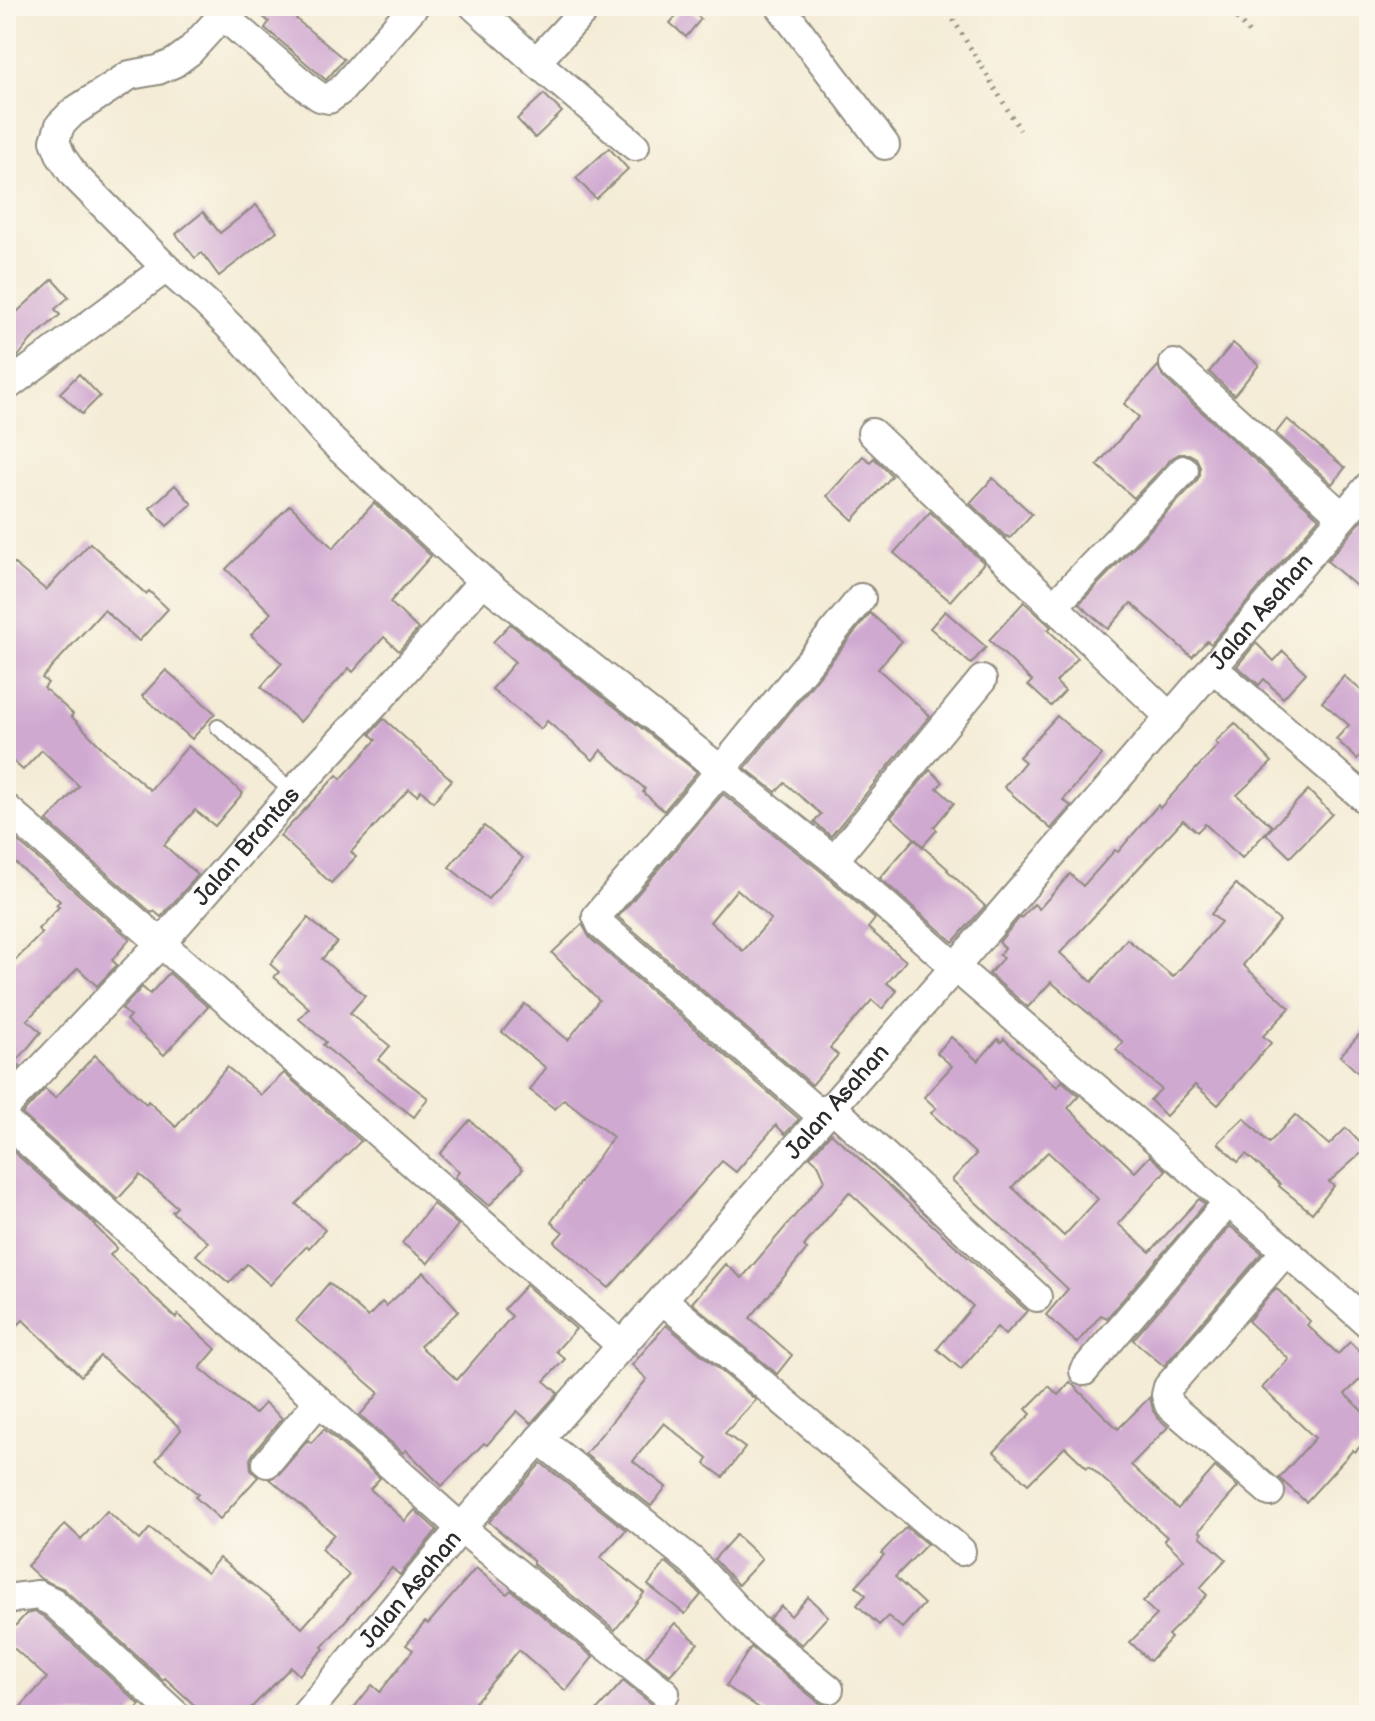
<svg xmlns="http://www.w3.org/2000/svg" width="1375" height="1721" font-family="'Balsamiq Sans',sans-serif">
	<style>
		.building { fill: #d0a9d1; fill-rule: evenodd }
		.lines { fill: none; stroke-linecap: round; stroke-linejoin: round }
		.service-casing { stroke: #908c80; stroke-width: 18 }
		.minor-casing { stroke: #908c80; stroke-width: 32 }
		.path { stroke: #908c80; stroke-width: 5; stroke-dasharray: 2 6; stroke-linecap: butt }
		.service { stroke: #fff; stroke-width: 14 }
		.minor { stroke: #fff; stroke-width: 28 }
		.labels { text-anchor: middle; stroke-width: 6; stroke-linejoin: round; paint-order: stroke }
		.street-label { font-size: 24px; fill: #2b2b2b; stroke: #fbf7ec }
	</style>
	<rect width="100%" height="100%" fill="#fbf7ec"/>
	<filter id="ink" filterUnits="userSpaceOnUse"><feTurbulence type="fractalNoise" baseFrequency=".0125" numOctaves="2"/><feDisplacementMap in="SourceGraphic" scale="16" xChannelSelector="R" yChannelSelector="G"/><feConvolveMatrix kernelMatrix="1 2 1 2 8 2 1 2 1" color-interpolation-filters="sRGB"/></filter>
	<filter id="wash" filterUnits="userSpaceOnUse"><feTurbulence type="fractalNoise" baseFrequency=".006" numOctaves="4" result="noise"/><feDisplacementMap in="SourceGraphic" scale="32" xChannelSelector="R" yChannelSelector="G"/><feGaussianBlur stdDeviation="1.8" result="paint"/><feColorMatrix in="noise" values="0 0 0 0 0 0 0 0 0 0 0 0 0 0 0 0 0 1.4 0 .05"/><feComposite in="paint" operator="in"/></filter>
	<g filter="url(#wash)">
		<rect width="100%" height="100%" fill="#f4ecd6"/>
		<g id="blocks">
			<!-- building -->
			<g class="building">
				<polygon points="251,6 308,6 296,19 344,59 326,80 265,28 269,22"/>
				<polygon points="685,6 701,19 686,37 670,23"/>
				<polygon points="544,94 562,112 535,138 517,119"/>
				<polygon points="609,148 628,169 596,199 576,178"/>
				<polygon points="256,205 277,231 219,276 202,253 195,258 176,234 203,212 220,233"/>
				<polygon points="53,279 69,297 55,309 60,315 31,340 16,359 6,366 6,322"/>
				<polygon points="1233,343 1259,365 1234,395 1209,372"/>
				<polygon points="1158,366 1163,377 1319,518 1211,644 1207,641 1192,657 1131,603 1108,629 1079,604 1196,482 1200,475 1200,466 1196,458 1189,454 1179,454 1172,458 1134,498 1097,465 1139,417 1124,404"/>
				<polygon points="79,374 100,396 82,414 60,393"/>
				<polygon points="1287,419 1345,468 1332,484 1276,433"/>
				<polygon points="863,456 870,462 874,458 892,476 853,520 827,496"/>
				<polygon points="993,478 1032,514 1010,538 1007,536 1006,537 970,503"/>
				<polygon points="175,485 192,504 167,526 150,508"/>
				<polygon points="374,503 431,556 390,602 418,629 399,651 384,637 353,672 349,668 300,722 261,687 282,663 251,635 271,613 226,569 290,505 333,548"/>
				<polygon points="930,512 984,563 950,601 894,553"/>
				<polygon points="1369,512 1369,597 1327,561"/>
				<polygon points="90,543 146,594 149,591 168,609 139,641 104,610 42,678 48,683 44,688 73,714 71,716 105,751 150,790 188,746 243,793 215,826 195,810 164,845 198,875 161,917 154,911 152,913 47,821 79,786 42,750 23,770 6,755 6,557 46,590"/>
				<polygon points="1024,602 1051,627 1048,630 1078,658 1056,682 1065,691 1051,706 1028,685 1032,681 989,640"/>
				<polygon points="945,611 986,647 971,664 930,628"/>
				<polygon points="870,613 902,641 878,669 930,716 831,836 814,822 821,814 785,783 776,792 745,768"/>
				<polygon points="510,624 697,772 664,811 643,792 645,789 601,750 593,760 547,721 541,729 492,689 515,662 493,642"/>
				<polygon points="1256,643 1274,661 1283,651 1306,673 1283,698 1264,679 1259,685 1237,666"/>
				<polygon points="166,670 215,713 192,739 142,696"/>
				<polygon points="1344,676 1369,697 1369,746 1357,759 1336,739 1349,725 1322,702"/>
				<polygon points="1057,716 1102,755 1063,800 1071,806 1051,829 1004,787 1025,762 1019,757"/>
				<polygon points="384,719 452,780 433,802 421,790 417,795 409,789 351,852 356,857 331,883 280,836 337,775 341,779 376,740 370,734"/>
				<polygon points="1235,723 1272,762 1237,795 1272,826 1242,858 1205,824 1197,832 1183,820 1060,953 1092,982 1127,939 1173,977 1221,922 1211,914 1236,884 1280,921 1243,965 1290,1008 1263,1036 1271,1043 1218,1105 1195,1085 1166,1116 1150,1100 1161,1089 1116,1050 1123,1042 1051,982 1028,1007 989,974 1003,958 999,955 1005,948 999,942 1020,917 1021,918 1034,904 1039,909 1070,874 1083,886 1115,850 1118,852 1158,805 1160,808 1218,745 1215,742"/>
				<polygon points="930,770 943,782 937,788 954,803 934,827 937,830 923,846 891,817"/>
				<polygon points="1308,790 1332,814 1290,857 1266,834"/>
				<path d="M 723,794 L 823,873 L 875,919 L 868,928 L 906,961 L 887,983 L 897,991 L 882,1009 L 872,1000 L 830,1048 L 838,1055 L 812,1085 L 618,917 ZM 737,889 L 771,919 L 743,951 L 710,922 Z"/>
				<polygon points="484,826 523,858 488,899 449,867"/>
				<polygon points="6,831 130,939 112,960 117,965 97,986 78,968 27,1020 41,1032 16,1062 20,1066 6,1081 6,970 42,933 38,929 59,907 56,905 60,901 6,855"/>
				<polygon points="914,839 948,869 947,870 985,906 953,942 880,878"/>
				<polygon points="308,918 337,942 322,959 365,996 350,1013 390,1046 378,1060 428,1098 414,1117 368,1082 323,1045 326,1042 299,1019 309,1008 274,977 279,972 270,964"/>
				<polygon points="582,924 590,938 799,1119 785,1134 776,1125 736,1172 722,1161 609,1288 554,1242 563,1232 551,1222 613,1137 564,1099 555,1109 530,1090 546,1068 502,1032 525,1004 568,1040 599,1000 552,953"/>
				<polygon points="169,973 208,1007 164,1055 126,1020 130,1016 122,1009 142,987 150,994"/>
				<polygon points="1369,1024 1369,1083 1340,1056"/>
				<path d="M 951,1037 L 978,1061 L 998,1039 L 1001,1042 L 1004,1039 L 1057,1087 L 1062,1081 L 1079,1096 L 1068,1108 L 1135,1172 L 1150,1156 L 1166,1170 L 1118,1224 L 1150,1252 L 1199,1199 L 1205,1204 L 1107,1318 L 1101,1315 L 1077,1343 L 1046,1315 L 1068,1289 L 952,1180 L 976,1154 L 931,1113 L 936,1108 L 924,1097 L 952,1066 L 937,1053 ZM 1048,1152 L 1098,1199 L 1064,1236 L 1012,1187 Z"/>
				<polygon points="95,1055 146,1104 148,1101 176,1127 227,1067 261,1095 284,1073 361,1141 296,1204 325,1230 309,1248 307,1246 270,1285 247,1264 229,1283 196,1255 208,1242 172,1212 177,1207 140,1175 118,1199 22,1114 45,1089 55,1098"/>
				<polygon points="1295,1115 1329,1145 1346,1128 1366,1149 1329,1182 1334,1186 1312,1213 1279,1186 1280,1184 1246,1154 1238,1162 1218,1143 1244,1118 1269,1143"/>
				<polygon points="470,1120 523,1169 489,1206 455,1177 459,1172 440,1154"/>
				<polygon points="831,1133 1027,1311 1005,1335 997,1327 961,1369 937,1349 973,1306 849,1192 804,1246 807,1249 750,1318 792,1355 777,1374 692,1303 725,1264 742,1278 825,1180 818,1164 810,1157"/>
				<polygon points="6,1145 96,1225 95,1226 117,1248 110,1255 176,1318 178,1315 216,1349 200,1368 255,1414 265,1403 282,1418 254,1452 250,1459 251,1470 258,1477 220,1519 195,1497 198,1494 156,1460 181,1430 179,1427 100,1356 81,1376 23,1320 6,1337"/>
				<polygon points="433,1204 458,1225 428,1263 402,1243"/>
				<polygon points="1230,1226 1262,1253 1164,1366 1133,1340"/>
				<polygon points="424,1272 459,1311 420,1346 457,1380 512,1316 504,1309 526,1285 576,1329 556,1351 565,1359 544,1381 558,1393 531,1423 517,1411 487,1445 484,1443 442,1486 406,1450 403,1453 360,1415 379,1393 296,1321 329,1283 368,1317 382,1302 386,1306"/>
				<polygon points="1276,1288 1310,1321 1307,1325 1338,1354 1350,1342 1369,1361 1369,1371 1345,1394 1369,1418 1369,1437 1355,1452 1353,1450 1306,1502 1279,1478 1315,1438 1262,1388 1289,1359 1248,1321"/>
				<polygon points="666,1325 756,1400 725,1433 745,1448 723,1477 705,1464 708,1459 664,1423 633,1461 666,1487 651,1506 585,1454 647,1379 632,1365"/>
				<polygon points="1070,1382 1118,1429 1150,1397 1153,1411 1158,1418 1168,1427 1131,1465 1178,1509 1215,1467 1238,1487 1199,1531 1202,1533 1200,1536 1226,1559 1200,1588 1207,1595 1168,1635 1171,1638 1150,1661 1130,1642 1157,1615 1143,1602 1184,1559 1164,1540 1167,1537 1089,1466 1087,1468 1065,1447 1028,1484 994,1452 1031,1414 1026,1409 1049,1386 1058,1395"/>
				<polygon points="324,1429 380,1478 370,1489 405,1521 415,1510 437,1530 400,1575 392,1568 322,1647 324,1649 299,1675 291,1667 244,1715 205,1715 165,1678 163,1680 64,1589 41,1579 27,1566 65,1524 81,1539 107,1511 140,1540 150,1528 207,1573 219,1558 274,1602 302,1628 349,1575 321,1549 334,1534 270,1479 279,1474 308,1440 311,1443"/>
				<polygon points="541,1463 626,1530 600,1558 644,1593 615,1630 533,1564 533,1560 489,1522"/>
				<polygon points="906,1527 927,1544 895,1577 924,1604 902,1628 888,1616 879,1625 857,1605 866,1595 856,1586 884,1555 881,1553"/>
				<polygon points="736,1535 762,1559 738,1585 714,1559"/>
				<polygon points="666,1562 680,1574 701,1595 685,1614 648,1585"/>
				<polygon points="476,1568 507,1594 511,1590 593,1657 566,1691 519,1650 475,1702 491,1715 348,1715 372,1685 380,1692 413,1650 406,1645 425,1622 428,1624"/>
				<polygon points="808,1597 828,1616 802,1645 769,1619 781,1606 791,1616"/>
				<polygon points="35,1612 43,1616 140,1705 130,1715 13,1715 47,1678 6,1641 6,1636 26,1614"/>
				<polygon points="675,1623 698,1643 670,1675 646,1656"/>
				<polygon points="751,1647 818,1702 828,1706 838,1715 770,1715 726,1686"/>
				<polygon points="623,1681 654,1706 661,1709 655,1715 593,1715"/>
			</g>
		</g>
	</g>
	<g filter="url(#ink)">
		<use href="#blocks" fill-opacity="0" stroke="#908c80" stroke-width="2"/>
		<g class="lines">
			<defs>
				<polyline id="service" points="218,727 293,792"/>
				<g id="minor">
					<polyline points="231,6 189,52 174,63 158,70 130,75 73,112 60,125 55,141 61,156 74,175 166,268 206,303 244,341 333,442 483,581 834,860 955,967 1286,1251 1369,1324"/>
					<polyline points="474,6 536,62 588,6"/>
					<polyline points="780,6 885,145"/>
					<polyline points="223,16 310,90 320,97 329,99 341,90 414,6"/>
					<polyline points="536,62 635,146"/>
					<polyline points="1174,364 1342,516"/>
					<polyline points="6,387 166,268"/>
					<polyline points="872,433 1169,716"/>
					<polyline points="1053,607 1184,470"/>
					<polyline points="1213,668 1369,802"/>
					<polyline points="6,808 622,1346"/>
					<polyline points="834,860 982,680"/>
					<path id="s1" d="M 6,1106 L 161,943 L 293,792 L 377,702 L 483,581"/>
					<polyline points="831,1106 1037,1297"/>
					<polyline points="822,1116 601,925 597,916 721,770 861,598"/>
					<polyline points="6,1122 461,1528 665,1693"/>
					<polyline points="663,1300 961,1551"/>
					<polyline points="1084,1371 1229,1201"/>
					<polyline points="539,1439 692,1561 754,1628 829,1689"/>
					<polyline points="267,1463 319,1401"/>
					<polyline points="1270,1492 1169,1405 1166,1395 1168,1387 1286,1251"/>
					<polyline points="6,1599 38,1595 53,1602 176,1715"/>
					<path id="s2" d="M 305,1715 L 461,1528 L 955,967 L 1369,486"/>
				</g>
			</defs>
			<!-- service casing -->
			<use href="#service" class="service-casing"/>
			<!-- minor casing -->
			<use href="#minor" class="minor-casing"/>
			<!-- path -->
			<g class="path">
				<polyline points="945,6 1020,130"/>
				<polyline points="1227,6 1250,34"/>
			</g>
			<!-- service -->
			<use href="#service" class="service"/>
			<!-- minor -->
			<use href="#minor" class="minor"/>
		</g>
	</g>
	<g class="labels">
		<!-- street labels -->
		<g class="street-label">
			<text dy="8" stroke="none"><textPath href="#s2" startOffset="1460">Jalan Asahan</textPath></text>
			<text dy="8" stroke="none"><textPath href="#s1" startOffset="354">Jalan Brantas</textPath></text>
			<text dy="8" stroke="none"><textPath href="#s2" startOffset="812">Jalan Asahan</textPath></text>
			<text dy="8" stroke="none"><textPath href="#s2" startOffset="164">Jalan Asahan</textPath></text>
		</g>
	</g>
	<!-- margin -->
	<rect width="1375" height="1721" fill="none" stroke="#fbf7ec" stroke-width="32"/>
</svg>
